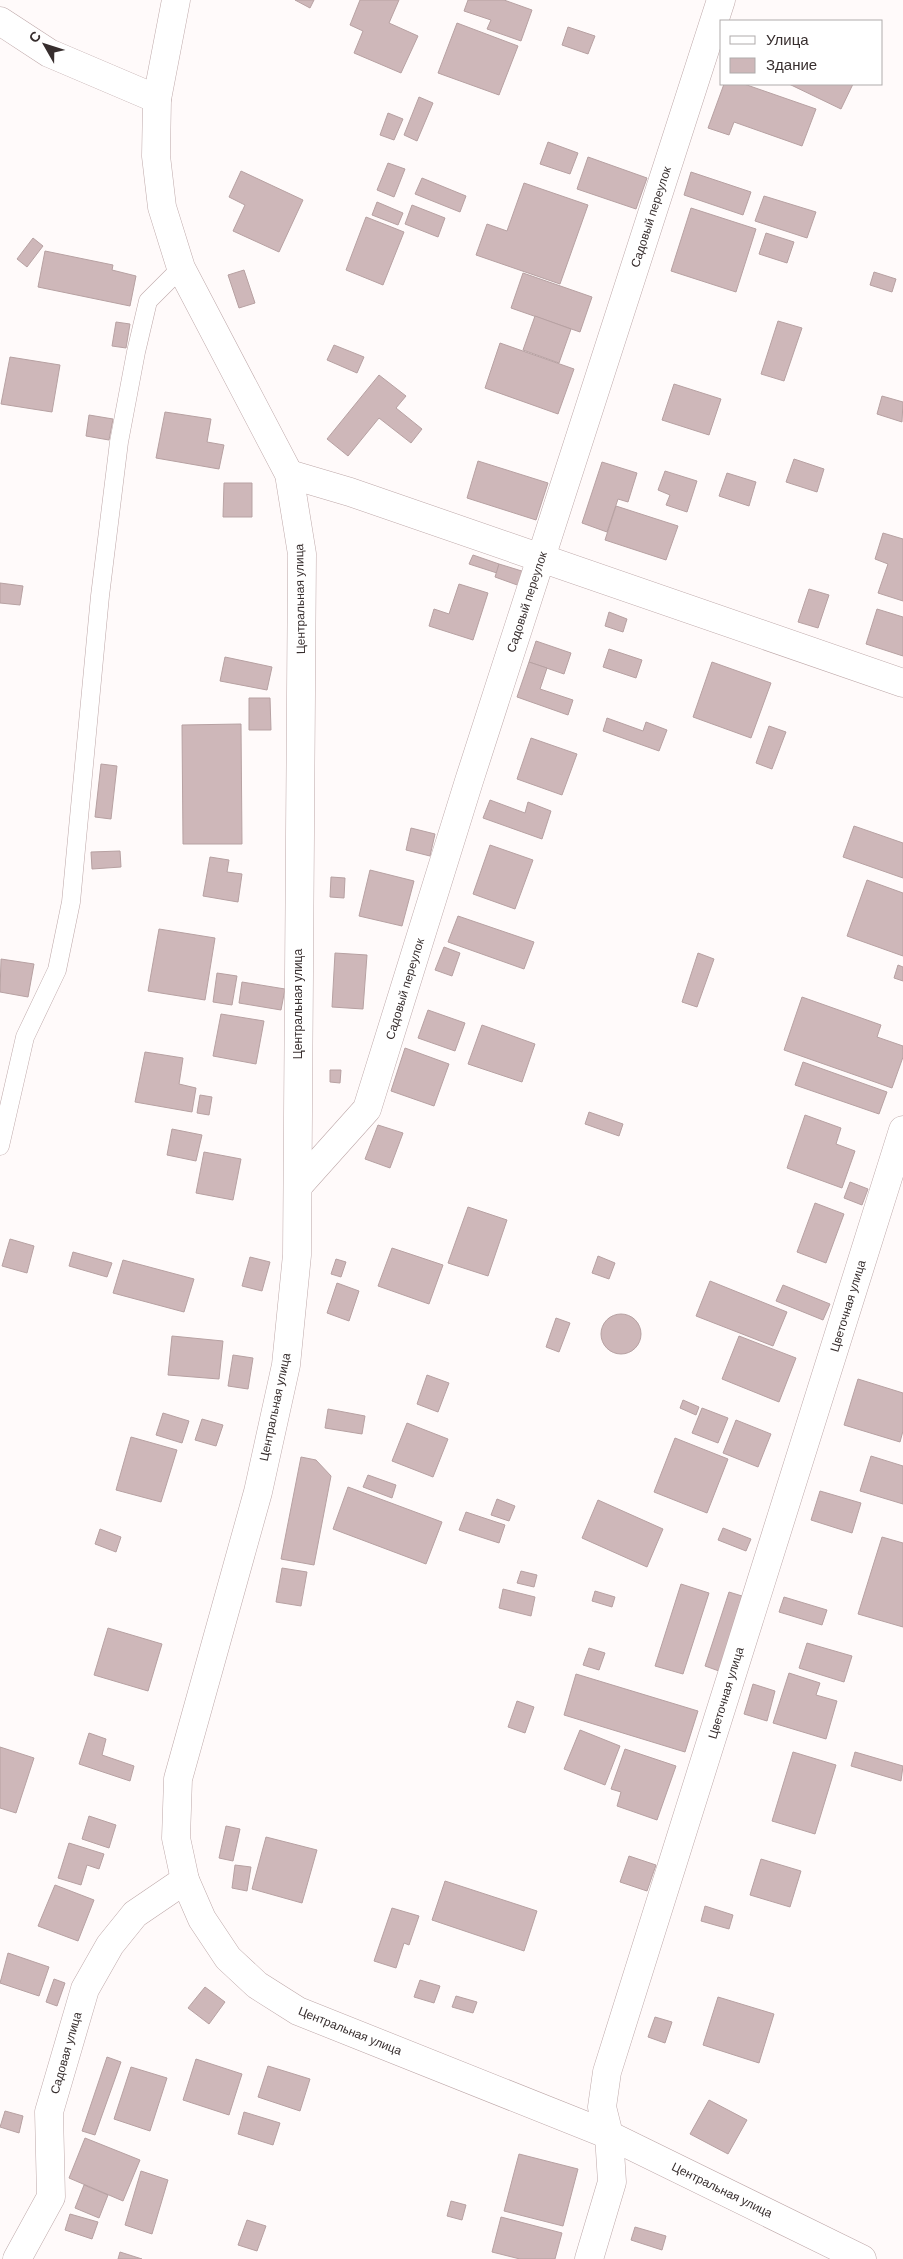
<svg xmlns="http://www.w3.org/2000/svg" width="903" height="2259" font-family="'DM Sans',sans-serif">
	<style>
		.building { fill: #ceb7b9; stroke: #b7a1a2 }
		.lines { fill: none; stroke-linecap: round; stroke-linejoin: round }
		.service-casing { stroke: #bea8a9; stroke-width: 19 }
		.minor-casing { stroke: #bea8a9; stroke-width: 29 }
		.tertiary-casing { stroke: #bea8a9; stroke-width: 29 }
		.service { stroke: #fff; stroke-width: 18 }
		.minor { stroke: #fff; stroke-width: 28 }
		.tertiary { stroke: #fff; stroke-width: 28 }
		.labels { text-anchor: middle; stroke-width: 5; stroke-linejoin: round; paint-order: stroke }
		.street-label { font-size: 12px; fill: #372e2e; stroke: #fff }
	</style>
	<rect width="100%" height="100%" fill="#fffafa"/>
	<!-- building -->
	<g class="building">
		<polygon points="295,0 314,0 310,8"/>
		<polygon points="360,0 399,0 389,23 418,36 401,73 354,53 363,31 350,25"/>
		<polygon points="468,0 504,0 532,10 521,41 487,29 491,20 464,11"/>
		<polygon points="457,23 518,46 499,95 438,73"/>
		<polygon points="568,27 595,36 588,54 562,45"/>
		<polygon points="724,84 744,84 816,109 802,146 734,122 729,135 708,128"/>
		<polygon points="789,84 853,84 841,109"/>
		<polygon points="419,97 433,103 417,141 404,135"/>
		<polygon points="388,113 403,119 394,140 380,135"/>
		<polygon points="548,142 578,153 570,174 540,164"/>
		<polygon points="588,157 647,178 636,209 577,189"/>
		<polygon points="388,163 405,169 394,197 377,190"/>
		<polygon points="241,171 303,200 279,252 233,231 245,205 229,197"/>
		<polygon points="691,172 751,192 743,215 684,195"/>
		<polygon points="422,178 466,196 460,212 415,194"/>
		<polygon points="524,183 588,205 560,284 476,255 487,224 507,231"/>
		<polygon points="764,196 816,212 807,238 755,221"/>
		<polygon points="377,202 403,213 398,225 372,215"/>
		<polygon points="412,205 445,218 438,237 405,224"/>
		<polygon points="691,208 756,229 736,292 671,271"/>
		<polygon points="366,217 404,232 383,285 346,270"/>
		<polygon points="766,233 794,242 787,263 759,254"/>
		<polygon points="33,238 43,246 27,267 17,259"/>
		<polygon points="45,251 113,265 112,270 136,276 130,306 38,287"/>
		<polygon points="244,270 255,303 239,308 228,275"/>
		<polygon points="874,272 896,279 892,292 870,285"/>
		<polygon points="523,273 592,297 580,332 511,308"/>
		<polygon points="535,316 571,329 559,363 523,350"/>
		<polygon points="778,321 802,328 784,381 761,374"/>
		<polygon points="116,322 130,324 126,348 112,346"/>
		<polygon points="500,343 574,369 558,414 485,388"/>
		<polygon points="334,345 364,357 357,373 327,360"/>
		<polygon points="10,357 60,365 52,412 1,404"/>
		<polygon points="379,375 406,396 396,408 422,429 411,443 379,418 348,456 327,439"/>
		<polygon points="674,384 721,399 709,435 662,420"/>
		<polygon points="882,396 903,402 902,422 877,414"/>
		<polygon points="165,412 211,419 207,442 224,445 219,469 156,458"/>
		<polygon points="89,415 113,419 109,440 86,436"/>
		<polygon points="794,459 824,469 817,492 786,482"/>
		<polygon points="478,461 548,483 536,520 467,498"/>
		<polygon points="602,462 637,473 628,502 618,499 607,532 582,523"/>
		<polygon points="665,471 697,481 687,512 666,505 670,495 658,490"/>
		<polygon points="727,473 756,482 749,506 719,496"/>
		<polygon points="224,483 252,483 252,517 223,517"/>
		<polygon points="616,506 678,526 666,560 605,540"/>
		<polygon points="883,533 903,539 903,601 878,593 888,564 875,559"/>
		<polygon points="473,555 499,564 497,573 469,564"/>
		<polygon points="499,564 525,572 520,586 495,577"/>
		<polygon points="0,583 23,586 20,605 0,603"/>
		<polygon points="459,584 488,593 473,640 429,626 434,609 449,614"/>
		<polygon points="809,589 829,595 818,628 798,622"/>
		<polygon points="877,609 903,617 903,656 866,644"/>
		<polygon points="609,612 627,619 623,632 605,626"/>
		<polygon points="536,641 571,653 564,674 529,662"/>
		<polygon points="609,649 642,660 636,678 603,667"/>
		<polygon points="225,657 272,667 267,690 220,681"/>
		<polygon points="529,662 547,668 540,689 573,700 568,715 517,697"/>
		<polygon points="712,662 771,683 751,738 693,717"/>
		<polygon points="249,698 270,698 271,730 249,730"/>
		<polygon points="607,718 643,731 646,722 667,730 659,751 603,731"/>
		<polygon points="241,724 242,844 183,844 182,725"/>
		<polygon points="769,726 786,732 772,769 756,763"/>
		<polygon points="531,738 577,754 562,795 517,779"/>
		<polygon points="101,764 117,766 111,819 95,817"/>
		<polygon points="490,800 525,813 528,802 551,811 542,839 483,818"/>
		<polygon points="854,826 903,843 903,878 843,857"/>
		<polygon points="411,828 435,834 430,856 406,850"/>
		<polygon points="490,845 533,860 515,909 473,894"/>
		<polygon points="120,851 121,867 92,869 91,852"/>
		<polygon points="210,857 229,860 227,872 242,874 238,902 203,896"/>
		<polygon points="370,870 414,881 402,926 359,916"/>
		<polygon points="331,877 345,878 344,898 330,897"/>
		<polygon points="867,880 903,893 903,956 847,936"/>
		<polygon points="458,916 534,942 524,969 448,942"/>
		<polygon points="159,929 215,938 205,1000 148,991"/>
		<polygon points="444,947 460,953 452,976 435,970"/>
		<polygon points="335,953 367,955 363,1009 332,1007"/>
		<polygon points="698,953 714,959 697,1007 682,1002"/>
		<polygon points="1,959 34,964 28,997 0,992"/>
		<polygon points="898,965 903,967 903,981 894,978"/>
		<polygon points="217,973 237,976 232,1005 213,1002"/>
		<polygon points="242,982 285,989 281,1010 239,1003"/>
		<polygon points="802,997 881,1025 877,1037 903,1046 903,1057 892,1088 784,1050"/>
		<polygon points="428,1010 465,1023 455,1051 418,1038"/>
		<polygon points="221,1014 264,1021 256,1064 213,1056"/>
		<polygon points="482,1025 535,1044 522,1082 468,1064"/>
		<polygon points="405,1048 449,1064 434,1106 391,1091"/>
		<polygon points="145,1052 183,1058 179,1084 196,1088 192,1112 135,1102"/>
		<polygon points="803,1062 887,1092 879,1114 795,1085"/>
		<polygon points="330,1070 341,1070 340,1083 330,1082"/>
		<polygon points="200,1095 212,1097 209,1115 197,1113"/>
		<polygon points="589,1112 623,1124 619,1136 585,1124"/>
		<polygon points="805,1115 841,1128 836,1144 855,1151 842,1188 787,1168"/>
		<polygon points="378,1125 403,1133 390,1168 365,1159"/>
		<polygon points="172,1129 202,1135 196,1161 167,1155"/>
		<polygon points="204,1152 241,1159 233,1200 196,1193"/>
		<polygon points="850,1182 868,1189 862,1205 844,1198"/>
		<polygon points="815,1203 844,1214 826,1263 797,1252"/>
		<polygon points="468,1207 507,1220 488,1276 448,1263"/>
		<polygon points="10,1239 34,1246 27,1273 2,1266"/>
		<polygon points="392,1248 443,1265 429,1304 378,1286"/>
		<polygon points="73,1252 112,1263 107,1277 69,1266"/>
		<polygon points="598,1256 615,1263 609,1279 592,1273"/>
		<polygon points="250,1257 270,1262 262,1291 242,1286"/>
		<polygon points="336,1259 346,1262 341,1277 331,1274"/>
		<polygon points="123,1260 194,1279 184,1312 113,1293"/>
		<polygon points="710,1281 787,1312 773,1346 696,1316"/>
		<polygon points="337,1283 359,1291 349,1321 327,1313"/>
		<polygon points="783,1285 830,1304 823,1320 776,1301"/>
		<circle cx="621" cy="1334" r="20"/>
		<polygon points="556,1318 570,1323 559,1352 546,1347"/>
		<polygon points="172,1336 223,1341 219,1379 168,1375"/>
		<polygon points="739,1336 796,1358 779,1402 722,1379"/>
		<polygon points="233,1355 253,1358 248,1389 228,1386"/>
		<polygon points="427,1375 449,1383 438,1412 417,1404"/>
		<polygon points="858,1379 903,1393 903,1431 900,1442 844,1425"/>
		<polygon points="683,1400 699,1407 696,1415 680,1408"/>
		<polygon points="702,1408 728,1418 718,1443 692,1433"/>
		<polygon points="328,1409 365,1416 362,1434 325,1428"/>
		<polygon points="163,1413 189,1421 182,1443 156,1435"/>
		<polygon points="202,1419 223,1425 216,1446 195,1440"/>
		<polygon points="736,1420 771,1434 758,1467 723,1453"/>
		<polygon points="407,1423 448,1439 433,1477 392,1461"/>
		<polygon points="131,1437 177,1450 161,1502 116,1490"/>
		<polygon points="675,1438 728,1459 707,1513 654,1492"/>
		<polygon points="871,1456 903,1466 903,1504 860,1491"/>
		<polygon points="301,1457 316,1460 331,1476 314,1565 281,1559"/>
		<polygon points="368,1475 396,1485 392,1498 363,1487"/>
		<polygon points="348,1487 442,1522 426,1564 333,1529"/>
		<polygon points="820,1491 861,1503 852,1533 811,1520"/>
		<polygon points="497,1499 515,1506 509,1521 491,1515"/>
		<polygon points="598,1500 663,1529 647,1567 582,1538"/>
		<polygon points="466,1512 505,1525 499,1543 459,1530"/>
		<polygon points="723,1528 751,1539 746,1551 718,1540"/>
		<polygon points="100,1529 121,1537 116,1552 95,1544"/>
		<polygon points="882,1537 903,1543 903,1627 858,1614"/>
		<polygon points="282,1568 307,1572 301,1606 276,1602"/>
		<polygon points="521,1571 537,1575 534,1587 517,1583"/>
		<polygon points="681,1584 709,1593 683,1674 655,1666"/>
		<polygon points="503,1589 535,1597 531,1616 499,1608"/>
		<polygon points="595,1591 615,1597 612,1607 592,1601"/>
		<polygon points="729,1592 742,1596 719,1671 705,1666"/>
		<polygon points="784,1597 827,1610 822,1625 779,1612"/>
		<polygon points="108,1628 162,1644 148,1691 94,1675"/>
		<polygon points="807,1643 852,1656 844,1682 799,1668"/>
		<polygon points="589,1648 605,1653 599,1670 583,1665"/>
		<polygon points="789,1673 820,1683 816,1695 837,1701 826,1739 773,1723"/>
		<polygon points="576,1674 698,1711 685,1752 564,1715"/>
		<polygon points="753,1684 775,1691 767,1721 744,1714"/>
		<polygon points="517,1701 534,1707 525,1733 508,1727"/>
		<polygon points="580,1730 620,1746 605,1785 564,1769"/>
		<polygon points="89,1733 106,1739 102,1755 134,1766 130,1781 79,1764"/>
		<polygon points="0,1747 34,1758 16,1813 0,1808"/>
		<polygon points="625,1749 676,1766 657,1820 617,1806 621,1792 611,1789"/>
		<polygon points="793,1752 836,1765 815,1834 772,1821"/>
		<polygon points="855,1752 903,1766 901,1781 851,1766"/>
		<polygon points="89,1816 116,1825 109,1848 82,1839"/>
		<polygon points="226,1826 240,1829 233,1861 219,1858"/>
		<polygon points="266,1837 317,1850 302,1903 252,1889"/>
		<polygon points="69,1843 104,1854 99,1869 87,1865 81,1885 58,1878"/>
		<polygon points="629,1856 656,1865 647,1891 620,1882"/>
		<polygon points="761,1859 801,1871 790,1907 750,1895"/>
		<polygon points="235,1865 251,1867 247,1891 232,1888"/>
		<polygon points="445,1881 537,1911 524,1951 432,1920"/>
		<polygon points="55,1885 94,1900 78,1941 38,1926"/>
		<polygon points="705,1906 733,1915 729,1929 701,1921"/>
		<polygon points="392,1908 419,1916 409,1945 404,1943 396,1968 374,1961"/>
		<polygon points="8,1953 49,1967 39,1996 0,1983"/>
		<polygon points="54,1979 65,1983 57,2006 46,2002"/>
		<polygon points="420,1980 440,1986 434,2003 414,1997"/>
		<polygon points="205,1987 225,2002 209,2024 188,2008"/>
		<polygon points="456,1996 477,2002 473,2013 452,2007"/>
		<polygon points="718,1997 774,2014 759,2063 703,2045"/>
		<polygon points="655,2017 672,2022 665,2043 648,2037"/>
		<polygon points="107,2057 121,2062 95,2135 82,2131"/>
		<polygon points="196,2059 242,2074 229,2115 183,2100"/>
		<polygon points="268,2066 310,2079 300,2111 258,2097"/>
		<polygon points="131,2067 167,2078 150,2131 114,2119"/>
		<polygon points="709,2100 747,2120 728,2154 690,2134"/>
		<polygon points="5,2111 23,2116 19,2133 0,2127"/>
		<polygon points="244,2112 280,2123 273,2145 238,2134"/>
		<polygon points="85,2138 140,2160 123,2201 69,2178"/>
		<polygon points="519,2154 578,2169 563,2226 504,2211"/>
		<polygon points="141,2171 168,2180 152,2234 125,2225"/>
		<polygon points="84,2185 108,2195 99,2218 75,2208"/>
		<polygon points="451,2201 466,2205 462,2220 447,2216"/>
		<polygon points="70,2214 98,2222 92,2239 65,2230"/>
		<polygon points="501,2217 562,2233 555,2259 520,2259 492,2252"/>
		<polygon points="247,2220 266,2226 257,2251 238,2245"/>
		<polygon points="635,2227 666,2236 662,2250 631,2240"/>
		<polygon points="120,2252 142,2259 118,2259"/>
	</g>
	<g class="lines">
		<defs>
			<polyline id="service" points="0,1146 25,1037 57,970 71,902 100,596 119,442 136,352 148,301 181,268"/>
			<g id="minor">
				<polyline points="0,21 49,53 157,99"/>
				<polyline points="289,474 350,492 903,683"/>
				<polyline points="299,1185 367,1109 469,781 721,0"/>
				<polyline points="17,2259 51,2197 49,2112 85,1989 110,1945 135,1914 185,1880"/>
				<polyline points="589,2259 612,2182 609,2135 602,2107 607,2072 903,1130"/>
			</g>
			<polyline id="tertiary" points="176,0 157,99 156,156 162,207 181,268 289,474 302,554 297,1255 286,1365 258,1492 178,1779 176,1838 185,1880 202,1919 228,1958 257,1985 298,2011 609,2135 862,2259"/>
		</defs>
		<!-- service casing -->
		<use href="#service" class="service-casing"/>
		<!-- minor casing -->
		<use href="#minor" class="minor-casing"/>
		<!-- tertiary casing -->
		<use href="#tertiary" class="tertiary-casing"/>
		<!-- service -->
		<use href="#service" class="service"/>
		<!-- minor -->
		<use href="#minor" class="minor"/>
		<!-- tertiary -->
		<use href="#tertiary" class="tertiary"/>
	</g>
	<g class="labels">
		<!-- street labels -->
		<g class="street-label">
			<text transform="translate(651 217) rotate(-72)" y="4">Садовый переулок</text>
			<text transform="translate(300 599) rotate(-91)" y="4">Центральная улица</text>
			<text transform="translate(527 602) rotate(-72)" y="4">Садовый переулок</text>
			<text transform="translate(405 989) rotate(-73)" y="4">Садовый переулок</text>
			<text transform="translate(298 1004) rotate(-90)" y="4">Центральная улица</text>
			<text transform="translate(848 1306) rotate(-73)" y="4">Цветочная улица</text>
			<text transform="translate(275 1407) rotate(-78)" y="4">Центральная улица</text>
			<text transform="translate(726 1693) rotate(-73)" y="4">Цветочная улица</text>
			<text transform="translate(350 2031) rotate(22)" y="4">Центральная улица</text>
			<text transform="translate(66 2053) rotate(-74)" y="4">Садовая улица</text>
			<text transform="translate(722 2190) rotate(26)" y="4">Центральная улица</text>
		</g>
	</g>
	<!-- legend -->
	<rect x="720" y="20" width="162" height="65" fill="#ffffff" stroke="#afabab"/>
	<rect x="730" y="36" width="25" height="8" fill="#ffffff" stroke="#afabab"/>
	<text x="766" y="45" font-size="15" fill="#372e2e">Улица</text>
	<rect x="730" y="58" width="25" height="15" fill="#ceb7b9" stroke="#afabab"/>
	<text x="766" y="70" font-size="15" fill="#372e2e">Здание</text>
	<!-- north arrow -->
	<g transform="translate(45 45) rotate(309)" stroke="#ffffff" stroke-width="4" paint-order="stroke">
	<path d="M0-4L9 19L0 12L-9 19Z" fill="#372e2e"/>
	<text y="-8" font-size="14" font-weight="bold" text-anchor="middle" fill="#372e2e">С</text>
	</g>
</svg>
